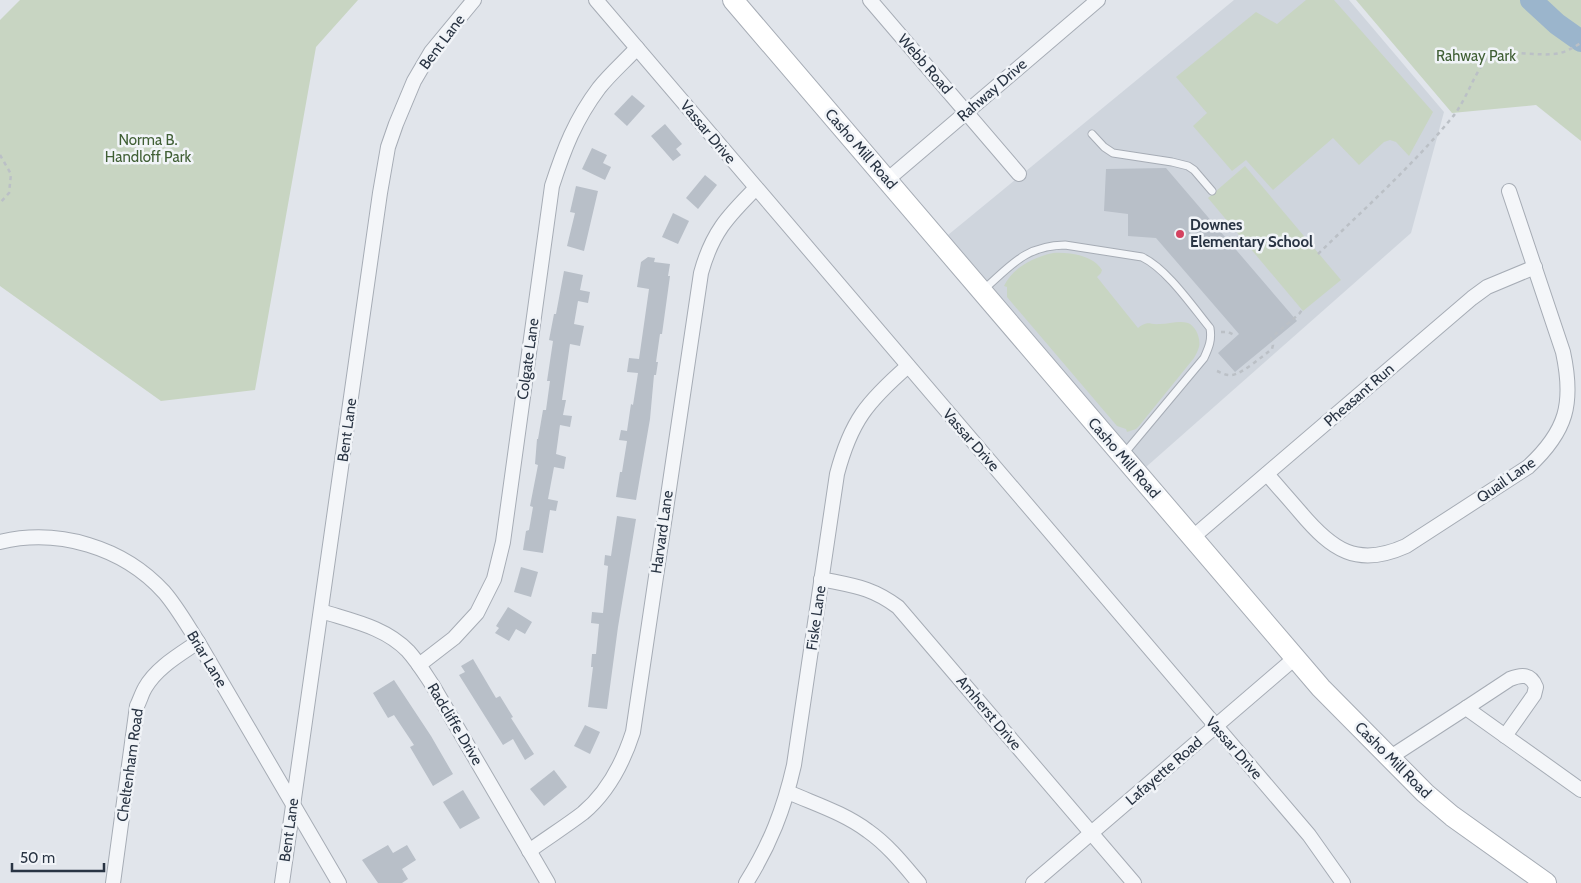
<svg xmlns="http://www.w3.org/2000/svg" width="1581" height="883" font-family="Cabin,sans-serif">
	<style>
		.built { fill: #cfd5dd }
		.green { fill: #c8d5c2 }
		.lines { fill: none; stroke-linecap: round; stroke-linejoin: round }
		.river { stroke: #9bb5cc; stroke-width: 22 }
		.building { fill: #b8bfc8 }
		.lane-casing { stroke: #a6acb5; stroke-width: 9 }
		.street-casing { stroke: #a6acb5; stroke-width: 16 }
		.secondary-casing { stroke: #a6acb5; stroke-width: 22 }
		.path { stroke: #bbc0c6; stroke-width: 2.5; stroke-dasharray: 4 4; stroke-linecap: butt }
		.lane { stroke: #f4f6f9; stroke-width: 7 }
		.street { stroke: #f4f6f9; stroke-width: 14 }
		.secondary { stroke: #fff; stroke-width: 20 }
		.poi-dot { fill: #d44260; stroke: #f1f4f8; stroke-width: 2 }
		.labels { text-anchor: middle; stroke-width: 5; stroke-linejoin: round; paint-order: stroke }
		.street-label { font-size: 15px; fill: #293443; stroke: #f1f4f8 }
		.park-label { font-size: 15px; fill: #405f35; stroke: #f1f4f8 }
		.poi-label { font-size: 15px; font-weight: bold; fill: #293443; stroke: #f1f4f8; text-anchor: start }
	</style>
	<rect width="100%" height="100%" fill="#e1e5eb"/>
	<!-- built -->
	<polygon class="built" points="1234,0 1349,0 1444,112 1411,233 1146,467 948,235"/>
	<!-- green -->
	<g class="green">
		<polygon points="20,0 358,0 316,47 255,390 161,401 0,286 0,20"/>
		<polygon points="1306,0 1334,0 1433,112 1409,156 1396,142 1390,140 1384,142 1359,165 1333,138 1273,190 1246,160 1232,171 1193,126 1207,113 1176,77 1256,12 1277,24"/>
		<polygon points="1356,0 1581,0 1581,141 1536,105 1452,113"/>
		<polygon points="1245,166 1341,280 1303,311 1208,198"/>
		<path d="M 1053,253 C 1069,252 1093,255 1102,270 L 1101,273 L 1097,277 L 1138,328 C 1149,320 1148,325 1160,324 C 1169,324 1179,320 1188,323 C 1196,326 1201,339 1199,347 C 1198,351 1196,354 1194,358 L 1139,426 L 1136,429 L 1127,432 L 1126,429 L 1117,426 L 1007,297 L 1007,287 L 1004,286 C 1012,268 1034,257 1053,253 Z"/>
	</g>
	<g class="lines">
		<!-- river -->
		<polyline class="river" points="1531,0 1557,24 1581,41"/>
	</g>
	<!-- building -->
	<g class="building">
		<polygon points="632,95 645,106 627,126 614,114"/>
		<polygon points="665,124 682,144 676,149 681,155 673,161 651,136"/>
		<polygon points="592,148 607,155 603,163 611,167 605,180 582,169"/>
		<polygon points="1166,168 1297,321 1235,372 1218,353 1239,334 1156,238 1128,236 1128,214 1104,211 1106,169"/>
		<polygon points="705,175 717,185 698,209 686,198"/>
		<polygon points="576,186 598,191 584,251 567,246 575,213 570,212"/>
		<polygon points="673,213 689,221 678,244 662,237"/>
		<polygon points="648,257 655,258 654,262 670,264 668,276 670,276 662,334 660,334 656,362 658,362 656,375 654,375 650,419 636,500 616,497 620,472 622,472 627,441 619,440 621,430 627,431 631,404 633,405 638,373 627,372 629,358 639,359 649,289 637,287 641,262"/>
		<polygon points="564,271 583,275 580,290 590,292 588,303 578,301 574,324 584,326 580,346 570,344 562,400 566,400 563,415 572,416 570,427 560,425 556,454 566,457 564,469 554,467 548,499 558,501 556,511 550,510 543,553 523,550 526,531 529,530 533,507 530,506 538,465 535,464 537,439 538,439 543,410 546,410 550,381 547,381 553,341 549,340 554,314 556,314"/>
		<polygon points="617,516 636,519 618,627 607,709 588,707 593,667 591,667 592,654 596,654 599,624 591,623 592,612 603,613 608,566 604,565 605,555 611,556"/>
		<polygon points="521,567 538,572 531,597 514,592"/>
		<polygon points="508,607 532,622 525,634 516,629 509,641 495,633 499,628 496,626"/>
		<polygon points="473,659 496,698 500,696 513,717 511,718 534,754 525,760 513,739 503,745 459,675 465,672 461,666"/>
		<polygon points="394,680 431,736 453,774 433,786 410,747 414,745 394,715 388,718 373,693"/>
		<polygon points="585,725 600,732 590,754 574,746"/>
		<polygon points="554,770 567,787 544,806 530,789"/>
		<polygon points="463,790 480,818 460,829 443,802"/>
		<polygon points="388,845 393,853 407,845 416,860 402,869 408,879 402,883 378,883 362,860"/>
	</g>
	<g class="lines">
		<defs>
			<g id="lane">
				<polyline points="1092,134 1104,147 1113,153 1172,162 1188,166 1194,170 1212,191"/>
				<path d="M 982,291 C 1011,266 1024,246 1065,245 L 1142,257 C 1167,269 1192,306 1210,328 C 1212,340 1209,347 1204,358 L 1123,455"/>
			</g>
			<g id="street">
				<polyline points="596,0 1309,835 1343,883"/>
				<polyline points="870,0 1019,174"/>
				<polyline points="887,180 1098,0"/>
				<path d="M 1267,474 C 1278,487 1289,499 1300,512 C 1332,550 1357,568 1406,546 L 1528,467 C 1567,431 1574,403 1563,352 L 1509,191"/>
				<polyline points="1193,537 1472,298 1487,287 1535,267"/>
				<path d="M 0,542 C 58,528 123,547 164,592 C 177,607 187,625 198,642 L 339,883"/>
				<path d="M 821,579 C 854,586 871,587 898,607 L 1134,883"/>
				<path d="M 321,611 C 352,621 385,627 408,651 C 418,662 425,674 433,686 L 548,883"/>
				<path d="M 419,665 L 454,638 L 477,613 L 494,579 L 503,542 L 552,186 C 564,149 575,120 599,88 C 610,74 625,61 637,48"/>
				<path d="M 1466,708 L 1510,679 C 1522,674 1531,674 1536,687 L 1534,695 L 1505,736"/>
				<polyline points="1389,758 1466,708 1581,790"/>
				<path d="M 788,792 C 815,804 844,813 868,831 C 888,845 903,864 919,883"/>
				<path d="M 529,851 C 547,838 566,826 583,813 C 608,792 623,763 633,732 L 701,273 C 712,233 727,217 756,188"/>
				<path d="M 113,883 L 137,706 C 140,700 142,693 145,688 C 156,668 179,655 198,642"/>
				<polyline points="282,883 380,193 388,147 396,124 414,81 431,52 474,0"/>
				<path d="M 746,883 C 770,845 784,809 794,765 L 837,474 C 851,421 867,402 908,366"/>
				<polyline points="1033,883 1295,658"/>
			</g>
			<polyline id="secondary" points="733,0 1321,688 1425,793 1452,816 1546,883"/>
		</defs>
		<!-- lane casing -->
		<use href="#lane" class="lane-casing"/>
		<!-- street casing -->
		<use href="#street" class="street-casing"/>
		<!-- secondary casing -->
		<use href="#secondary" class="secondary-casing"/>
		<!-- path -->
		<g class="path">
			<polyline points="0,155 11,174 9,193 0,203"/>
			<path d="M 1318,254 C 1363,210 1410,168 1450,120 C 1466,102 1472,77 1487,58 C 1502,47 1541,58 1560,53 C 1568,51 1574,47 1581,43"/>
			<polyline points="1221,332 1228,332 1236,336"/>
			<path d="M 1217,371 C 1222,373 1227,376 1232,375 C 1242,374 1264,355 1272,349 L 1273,345 L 1271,338 L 1299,314 L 1302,310"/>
		</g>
		<!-- lane -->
		<use href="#lane" class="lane"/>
		<!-- street -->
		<use href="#street" class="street"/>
		<!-- secondary -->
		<use href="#secondary" class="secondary"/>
	</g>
	<!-- markers -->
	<circle class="poi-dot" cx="1180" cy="234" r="5"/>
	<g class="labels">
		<!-- street labels -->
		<g class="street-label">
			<text transform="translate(442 42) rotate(-53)" y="5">Bent Lane</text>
			<text transform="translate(925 64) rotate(49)" y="5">Webb Road</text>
			<text transform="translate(992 90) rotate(-41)" y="5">Rahway Drive</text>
			<text transform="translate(708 132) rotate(50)" y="5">Vassar Drive</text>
			<text transform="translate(861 149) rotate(49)" y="5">Casho Mill Road</text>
			<text transform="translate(528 359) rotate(-82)" y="5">Colgate Lane</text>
			<text transform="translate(1359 395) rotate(-41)" y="5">Pheasant Run</text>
			<text transform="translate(347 430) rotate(-82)" y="5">Bent Lane</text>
			<text transform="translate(971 440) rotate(49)" y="5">Vassar Drive</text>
			<text transform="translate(1124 458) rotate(49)" y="5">Casho Mill Road</text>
			<text transform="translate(1506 480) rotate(-35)" y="5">Quail Lane</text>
			<text transform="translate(662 532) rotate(-82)" y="5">Harvard Lane</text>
			<text transform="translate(816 618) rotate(-82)" y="5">Fiske Lane</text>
			<text transform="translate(207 659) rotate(59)" y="5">Briar Lane</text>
			<text transform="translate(989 713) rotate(50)" y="5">Amherst Drive</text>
			<text transform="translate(455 724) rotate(59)" y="5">Radcliffe Drive</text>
			<text transform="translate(1234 748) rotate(49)" y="5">Vassar Drive</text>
			<text transform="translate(1393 760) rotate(45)" y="5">Casho Mill Road</text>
			<text transform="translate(130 765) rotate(-82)" y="5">Cheltenham Road</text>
			<text transform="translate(1164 771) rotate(-41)" y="5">Lafayette Road</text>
			<text transform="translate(289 830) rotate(-82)" y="5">Bent Lane</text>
		</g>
		<!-- park labels -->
		<g class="park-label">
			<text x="1476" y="61">Rahway Park</text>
			<text x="148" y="145">Norma B.<tspan x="148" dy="17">Handloff Park</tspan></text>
		</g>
		<!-- poi labels -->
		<g class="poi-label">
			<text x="1190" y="230">Downes<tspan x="1190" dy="17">Elementary School</tspan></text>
		</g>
	</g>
	<!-- scale -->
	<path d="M12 863v8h92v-8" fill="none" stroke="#293443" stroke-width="2.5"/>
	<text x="20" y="863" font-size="15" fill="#293443" stroke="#f1f4f8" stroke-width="4" paint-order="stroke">50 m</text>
</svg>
